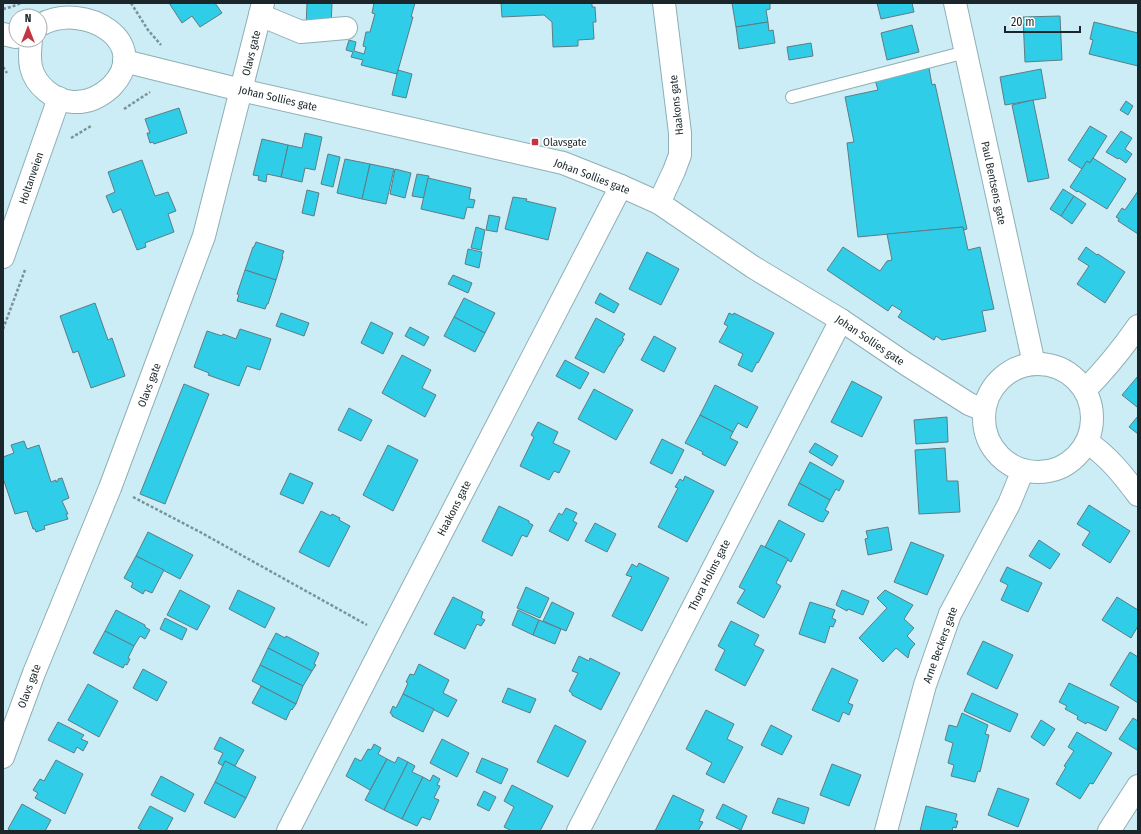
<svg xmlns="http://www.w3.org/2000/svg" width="1141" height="834" font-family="'Fira Sans Condensed',sans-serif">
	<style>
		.building { fill: #30cde8; stroke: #5e7c83 }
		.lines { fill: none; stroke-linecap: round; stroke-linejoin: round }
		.service-casing { stroke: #8fafb6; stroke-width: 14 }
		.minor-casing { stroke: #8fafb6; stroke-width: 24 }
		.secondary-casing { stroke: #8fafb6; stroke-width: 24 }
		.path { stroke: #7b9298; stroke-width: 2.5; stroke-dasharray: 3 2; stroke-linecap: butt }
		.service { stroke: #fff; stroke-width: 12 }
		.minor { stroke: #fff; stroke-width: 22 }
		.secondary { stroke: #fff; stroke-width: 22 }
		.poi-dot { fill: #c43442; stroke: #fff; stroke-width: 1.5 }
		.labels { text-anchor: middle; stroke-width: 3.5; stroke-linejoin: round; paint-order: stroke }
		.street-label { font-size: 11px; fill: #1a2629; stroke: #fff }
		.poi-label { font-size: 11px; fill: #1a2629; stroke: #fff; text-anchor: start }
	</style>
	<rect width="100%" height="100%" fill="#ccedf5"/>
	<!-- building -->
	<g class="building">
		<polygon points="169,3 215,3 222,13 200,27 192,16 182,23"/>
		<polygon points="303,3 332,3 331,27 306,27 307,3"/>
		<polygon points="374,3 415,3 411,17 413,17 397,74 361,65 363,60 351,57 353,52 346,50 349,40 356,42 354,51 364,54 366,47 363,46 366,32 370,32 375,14 372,13"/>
		<polygon points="501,3 592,3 592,7 595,7 596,22 593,22 594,39 578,40 578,46 553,47 552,22 544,15 502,17"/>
		<polygon points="732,3 770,3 770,9 766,10 768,22 736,27"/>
		<polygon points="877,3 912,3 914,12 881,19"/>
		<polygon points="1060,16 1062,60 1025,62 1023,17"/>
		<polygon points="768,22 769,31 773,30 775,43 739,49 736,27"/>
		<polygon points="1094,22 1138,33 1138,66 1089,54 1093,40 1090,39"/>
		<polygon points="912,25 919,52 887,60 881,33"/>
		<polygon points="811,43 813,56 789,60 787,47"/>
		<polygon points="929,68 932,85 935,84 967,229 964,230 963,227 858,237 847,143 854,142 845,97 878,90 875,80"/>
		<polygon points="1041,69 1046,98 1005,105 1000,77"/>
		<polygon points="398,70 412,74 406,98 392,95"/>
		<polygon points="1033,100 1049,178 1028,182 1012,105"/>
		<polygon points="1126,101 1133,106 1128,115 1120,110"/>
		<polygon points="179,108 187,133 154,144 153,142 150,143 147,133 150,133 145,119"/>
		<polygon points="1090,126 1107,136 1090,163 1087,161 1082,169 1068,160"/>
		<polygon points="1121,131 1132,138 1125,149 1132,154 1126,163 1119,158 1118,159 1106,152"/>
		<polygon points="305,133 322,137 315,170 305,168 302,182 281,177 288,145 302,148"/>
		<polygon points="262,139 288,145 281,177 267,174 266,182 258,180 259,176 253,175"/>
		<polygon points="328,154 340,157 333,187 321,184"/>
		<polygon points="1093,158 1126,179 1107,209 1078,191 1077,192 1070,187 1087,161 1090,163"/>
		<polygon points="345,159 370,164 362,199 337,193"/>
		<polygon points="142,160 155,196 168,192 176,211 168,214 174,232 145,243 146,247 137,250 121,209 113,213 106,196 115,192 108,172"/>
		<polygon points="370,164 394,169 386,204 362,199"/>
		<polygon points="395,169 411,173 405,198 390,194"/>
		<polygon points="417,174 429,176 424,198 412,196"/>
		<polygon points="428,178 471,188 469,199 475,200 473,208 467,207 464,219 421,209"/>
		<polygon points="1063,189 1074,196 1061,216 1050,209"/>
		<polygon points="307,190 319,193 314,216 302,213"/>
		<polygon points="1138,191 1138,234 1118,221 1119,219 1116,217 1122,208 1125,210"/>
		<polygon points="1074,196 1086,204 1072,224 1061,216"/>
		<polygon points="513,197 527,199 526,201 556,208 548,240 505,229"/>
		<polygon points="489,215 500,217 497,232 486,230"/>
		<polygon points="476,227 485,230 481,250 471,248"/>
		<polygon points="963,227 968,250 980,247 994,309 982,311 986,331 942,340 936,336 934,340 898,317 902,311 892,305 888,311 827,270 843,247 880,271 887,261 892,260 887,234"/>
		<polygon points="256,242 284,251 282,256 283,257 276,280 245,270 253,247 254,247"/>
		<polygon points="1086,247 1097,255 1098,254 1125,272 1105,303 1077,284 1089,266 1078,259"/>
		<polygon points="468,249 482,252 479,268 465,264"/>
		<polygon points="647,252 679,269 661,305 629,289"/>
		<polygon points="245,270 276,280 268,304 267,304 265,309 237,301 239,295 237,294"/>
		<polygon points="453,275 472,283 468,293 448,284"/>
		<polygon points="600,293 619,304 614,313 595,303"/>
		<polygon points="464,298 495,313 485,333 454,317"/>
		<polygon points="95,303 108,340 112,338 125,376 91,388 78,351 73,353 60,316"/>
		<polygon points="281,313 309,323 304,336 276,326"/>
		<polygon points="729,313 733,315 734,313 774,333 758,363 757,362 752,372 738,365 743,354 719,342 728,326 724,324"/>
		<polygon points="454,317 485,333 475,352 444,336"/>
		<polygon points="596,318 625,334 622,338 624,339 620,346 619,346 604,373 575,358"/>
		<polygon points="371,322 393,333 383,354 361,343"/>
		<polygon points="410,327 429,337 424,346 405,336"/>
		<polygon points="240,329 271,339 260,370 247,366 239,386 208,375 209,373 194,367 207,331 222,336 223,334 236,339"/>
		<polygon points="654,336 676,348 664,372 641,360"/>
		<polygon points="402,355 431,370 422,388 436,395 425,417 382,393"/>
		<polygon points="565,360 589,373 580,389 556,376"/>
		<polygon points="1138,376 1138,405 1137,407 1122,395"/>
		<polygon points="852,381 882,397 862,437 831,422"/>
		<polygon points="184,384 209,394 165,504 140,494"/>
		<polygon points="715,385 758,407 747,428 738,423 733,432 700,415"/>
		<polygon points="594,389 633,410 616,440 578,419"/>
		<polygon points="349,408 372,420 361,441 338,430"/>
		<polygon points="700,415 733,432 730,438 738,442 725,466 702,454 703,452 685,443"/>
		<polygon points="1138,416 1138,434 1129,427"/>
		<polygon points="947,417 948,442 916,444 914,420"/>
		<polygon points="538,422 558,432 553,443 570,451 559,473 554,471 549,480 520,466 534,437 531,435"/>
		<polygon points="662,439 684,450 672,474 650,463"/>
		<polygon points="24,441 27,449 39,445 51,482 56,480 56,482 58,481 58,479 62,478 69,498 62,501 68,514 66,514 68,519 44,526 45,529 36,532 35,529 33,529 27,511 15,514 3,478 3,457 14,453 11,445"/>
		<polygon points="815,443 838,456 832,466 809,452"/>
		<polygon points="388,445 418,460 393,511 363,495"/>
		<polygon points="945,448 947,481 958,481 960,512 919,514 915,450"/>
		<polygon points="810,462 844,481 839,491 836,489 830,500 799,483"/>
		<polygon points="290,473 313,483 303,504 280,494"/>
		<polygon points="685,476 714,491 687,542 658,527 678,488 675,487 680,479 683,481"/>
		<polygon points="799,483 830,500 825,510 829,512 823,522 819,521 788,505"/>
		<polygon points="1089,505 1130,531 1110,563 1082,545 1090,532 1077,524"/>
		<polygon points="499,506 529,521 529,523 533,525 527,537 522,535 512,556 482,541"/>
		<polygon points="566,508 577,513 573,521 577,523 568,541 549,531 559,513 562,515"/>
		<polygon points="321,511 331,516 332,514 340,518 339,520 350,526 329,567 299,552"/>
		<polygon points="779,520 805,534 791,562 765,547"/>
		<polygon points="595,523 616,534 607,552 585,541"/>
		<polygon points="888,527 892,550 868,555 865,539 868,538 866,531"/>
		<polygon points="148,532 193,555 180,579 136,556"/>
		<polygon points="1039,540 1060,554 1050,569 1029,556"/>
		<polygon points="911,542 944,555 927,595 894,582"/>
		<polygon points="761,545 788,559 776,583 781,586 764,618 737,603 745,590 739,587"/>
		<polygon points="136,556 164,570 152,593 145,590 143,594 131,587 133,583 124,578"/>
		<polygon points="639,563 669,578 642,631 612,616 632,577 626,575 632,564 637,567"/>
		<polygon points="1007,567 1042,583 1028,612 1001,600 1008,585 1000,581"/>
		<polygon points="526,587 549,598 540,618 517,608"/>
		<polygon points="180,590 210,606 197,630 167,615"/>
		<polygon points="238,590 275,608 265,628 229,609"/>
		<polygon points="842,590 869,601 863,615 848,609 847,611 836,605"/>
		<polygon points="885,590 913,605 904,619 914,628 907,636 915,644 910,650 908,658 896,648 883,662 859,638 887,608 877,598"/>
		<polygon points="453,597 483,612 481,618 485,620 481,626 477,624 465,649 434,634"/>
		<polygon points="1117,597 1138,610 1138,626 1131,638 1102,620"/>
		<polygon points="552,602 574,613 566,631 543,621"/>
		<polygon points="810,602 835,610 832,618 836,620 833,627 830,626 825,643 799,634"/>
		<polygon points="116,610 145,625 145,627 150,630 145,639 140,636 134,646 105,631"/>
		<polygon points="518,610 539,620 533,635 512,625"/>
		<polygon points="165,618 187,629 182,640 160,629"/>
		<polygon points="539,620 561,629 555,644 533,635"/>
		<polygon points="731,621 759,635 754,645 764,650 745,686 715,670 725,650 718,646"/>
		<polygon points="105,631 134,646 128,658 130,659 127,665 125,664 123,668 93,653"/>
		<polygon points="276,633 285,638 286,636 319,653 314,664 316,665 312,671 268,648"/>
		<polygon points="983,641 1013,655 997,689 967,674"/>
		<polygon points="268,648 312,671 303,686 260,665"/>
		<polygon points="1130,652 1138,657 1138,703 1110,685"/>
		<polygon points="579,656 589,661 590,658 620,673 601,710 572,695 572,693 569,691 578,673 572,671"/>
		<polygon points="419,664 449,680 443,693 457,700 448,717 403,694 408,683 406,682 410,674 414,675"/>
		<polygon points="260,665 303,686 296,704 252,681"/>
		<polygon points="832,668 858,680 848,703 853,705 849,715 843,712 839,722 812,710"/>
		<polygon points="143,669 167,682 157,701 133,688"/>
		<polygon points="1069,683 1119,707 1106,731 1087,722 1086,724 1077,719 1078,716 1065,709 1067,706 1059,702"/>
		<polygon points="88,684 118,701 99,737 68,720"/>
		<polygon points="261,686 296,704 292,710 291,709 286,720 252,703"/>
		<polygon points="508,688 536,699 530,713 502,702"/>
		<polygon points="972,693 1018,714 1010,732 964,711"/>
		<polygon points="403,694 434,709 423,732 392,716 392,714 390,713 393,706 396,708"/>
		<polygon points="706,710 734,724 727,739 743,747 724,783 706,774 712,763 686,749"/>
		<polygon points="962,713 988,725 985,734 989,735 980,772 978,771 975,782 951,776 954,765 948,763 953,743 945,740 949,725 957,727"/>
		<polygon points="1133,718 1138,721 1138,748 1137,750 1119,739"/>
		<polygon points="1041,720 1055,729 1044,746 1031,737"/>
		<polygon points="58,722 84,735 81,739 88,742 83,751 77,747 74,753 48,740"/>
		<polygon points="555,725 586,741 568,777 537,762"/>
		<polygon points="771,725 792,736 782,755 761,745"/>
		<polygon points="1077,732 1112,753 1093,784 1090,783 1080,799 1056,784 1066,767 1064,766 1074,751 1068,747"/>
		<polygon points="220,737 244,750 235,766 225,761 223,766 218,763 223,753 214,749"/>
		<polygon points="442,739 469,753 457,777 430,763"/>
		<polygon points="374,744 381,748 378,754 387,759 370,790 346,776 355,758 361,761 368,749 371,750"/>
		<polygon points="398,757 408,762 384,810 365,800 387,759 395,763"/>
		<polygon points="482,758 508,769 501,784 476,772"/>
		<polygon points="56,760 83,774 65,814 35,798 38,793 33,790 40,779 44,781"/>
		<polygon points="225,761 256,777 246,798 215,782"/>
		<polygon points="408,762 415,766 412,772 423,777 402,819 384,810"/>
		<polygon points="832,764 861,775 849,806 820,795"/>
		<polygon points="433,775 440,779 437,785 440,786 434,798 439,800 430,820 422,817 417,826 402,819 423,777 430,781"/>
		<polygon points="161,776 194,794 185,812 151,795"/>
		<polygon points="215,782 246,798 235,818 204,803"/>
		<polygon points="512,785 553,806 540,831 512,831 504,827 514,807 504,801"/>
		<polygon points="998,788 1029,799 1018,827 988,815"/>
		<polygon points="484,791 496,797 489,811 477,805"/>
		<polygon points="673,795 704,810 699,821 703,822 698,831 655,831"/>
		<polygon points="778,798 809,808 804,824 772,813"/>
		<polygon points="22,804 51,820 45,831 12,831 8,829"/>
		<polygon points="723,804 747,816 741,830 716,818"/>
		<polygon points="150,806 173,818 166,831 143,831 138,828"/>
		<polygon points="926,806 957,814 955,821 958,821 956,828 953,827 952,831 920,831"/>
	</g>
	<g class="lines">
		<defs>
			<polyline id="service" points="792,97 966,52"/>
			<g id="minor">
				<polyline points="955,3 1034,364"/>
				<polyline points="260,15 301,32 346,28"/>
				<polyline points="3,34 16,37"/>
				<polyline points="659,203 674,171 680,155 680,133 664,3"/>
				<polyline points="3,757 34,673 110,488 204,236 263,3"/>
				<polyline points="288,831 388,636 621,186"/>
				<polyline points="578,831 841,320"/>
				<polyline points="1109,831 1138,786"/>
			</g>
			<g id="secondary">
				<path d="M 31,40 C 30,49 29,58 31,67 C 35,85 54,101 73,102 C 88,103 100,97 111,87 C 154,43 85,0 40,25"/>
				<polyline points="124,61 241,90 563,163 621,186 659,203 753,267 841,320 906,364 969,404 984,410"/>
				<polyline points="3,257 59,98"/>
				<circle cx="1038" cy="418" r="54"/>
				<path d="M 1085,390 C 1105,370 1122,349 1138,326"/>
				<path d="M 1087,442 C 1108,456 1123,475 1138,495"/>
				<polyline points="886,831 925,685 950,614 1009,504 1023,470"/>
			</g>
		</defs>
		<!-- service casing -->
		<use href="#service" class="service-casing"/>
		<!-- minor casing -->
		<use href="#minor" class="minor-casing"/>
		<!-- secondary casing -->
		<use href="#secondary" class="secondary-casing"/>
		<!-- path -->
		<g class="path">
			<polyline points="131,3 148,30 161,45"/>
			<polyline points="3,9 11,7 21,3"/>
			<polyline points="3,67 7,73"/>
			<polyline points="124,109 150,92"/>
			<polyline points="71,138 91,126"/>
			<polyline points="3,329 25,270"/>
			<polyline points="133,497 200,532 367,625"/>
		</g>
		<!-- service -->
		<use href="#service" class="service"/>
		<!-- minor -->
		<use href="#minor" class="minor"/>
		<!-- secondary -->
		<use href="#secondary" class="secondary"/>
	</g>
	<!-- markers -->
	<rect class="poi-dot" x="531" y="138" width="8" height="8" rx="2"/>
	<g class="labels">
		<!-- street labels -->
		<g class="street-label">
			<text transform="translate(251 53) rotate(-76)" y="4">Olavs gate</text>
			<text transform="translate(278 98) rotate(13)" y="4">Johan Sollies gate</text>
			<text transform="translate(676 105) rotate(-96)" y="4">Haakons gate</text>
			<text transform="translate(592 176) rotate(21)" y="4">Johan Sollies gate</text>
			<text transform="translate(31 178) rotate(-71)" y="4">Holtanveien</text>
			<text transform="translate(994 183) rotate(78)" y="4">Paul Bentsens gate</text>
			<text transform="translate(870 340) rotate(34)" y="4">Johan Sollies gate</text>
			<text transform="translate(149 385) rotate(-69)" y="4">Olavs gate</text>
			<text transform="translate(454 508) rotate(-63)" y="4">Haakons gate</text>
			<text transform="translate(709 575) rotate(-63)" y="4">Thora Holms gate</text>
			<text transform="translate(940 645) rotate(-70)" y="4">Arne Beckers gate</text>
			<text transform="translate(29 686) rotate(-69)" y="4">Olavs gate</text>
		</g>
		<!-- poi labels -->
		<g class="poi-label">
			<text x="543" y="146">Olavsgate</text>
		</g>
	</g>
	<!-- border -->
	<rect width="1141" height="834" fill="none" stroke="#1a2629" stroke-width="8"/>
	<!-- north arrow -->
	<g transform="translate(28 28)"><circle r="19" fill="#ffffff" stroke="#a3a8a9"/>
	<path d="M0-3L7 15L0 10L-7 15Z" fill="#c43442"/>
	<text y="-6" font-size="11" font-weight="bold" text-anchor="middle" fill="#1a2629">N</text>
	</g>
	<!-- scale -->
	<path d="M1005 26v6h75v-6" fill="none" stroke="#1a2629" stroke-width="2"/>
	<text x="1011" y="26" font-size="12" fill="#1a2629" stroke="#ffffff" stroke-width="3" paint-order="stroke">20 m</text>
</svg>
